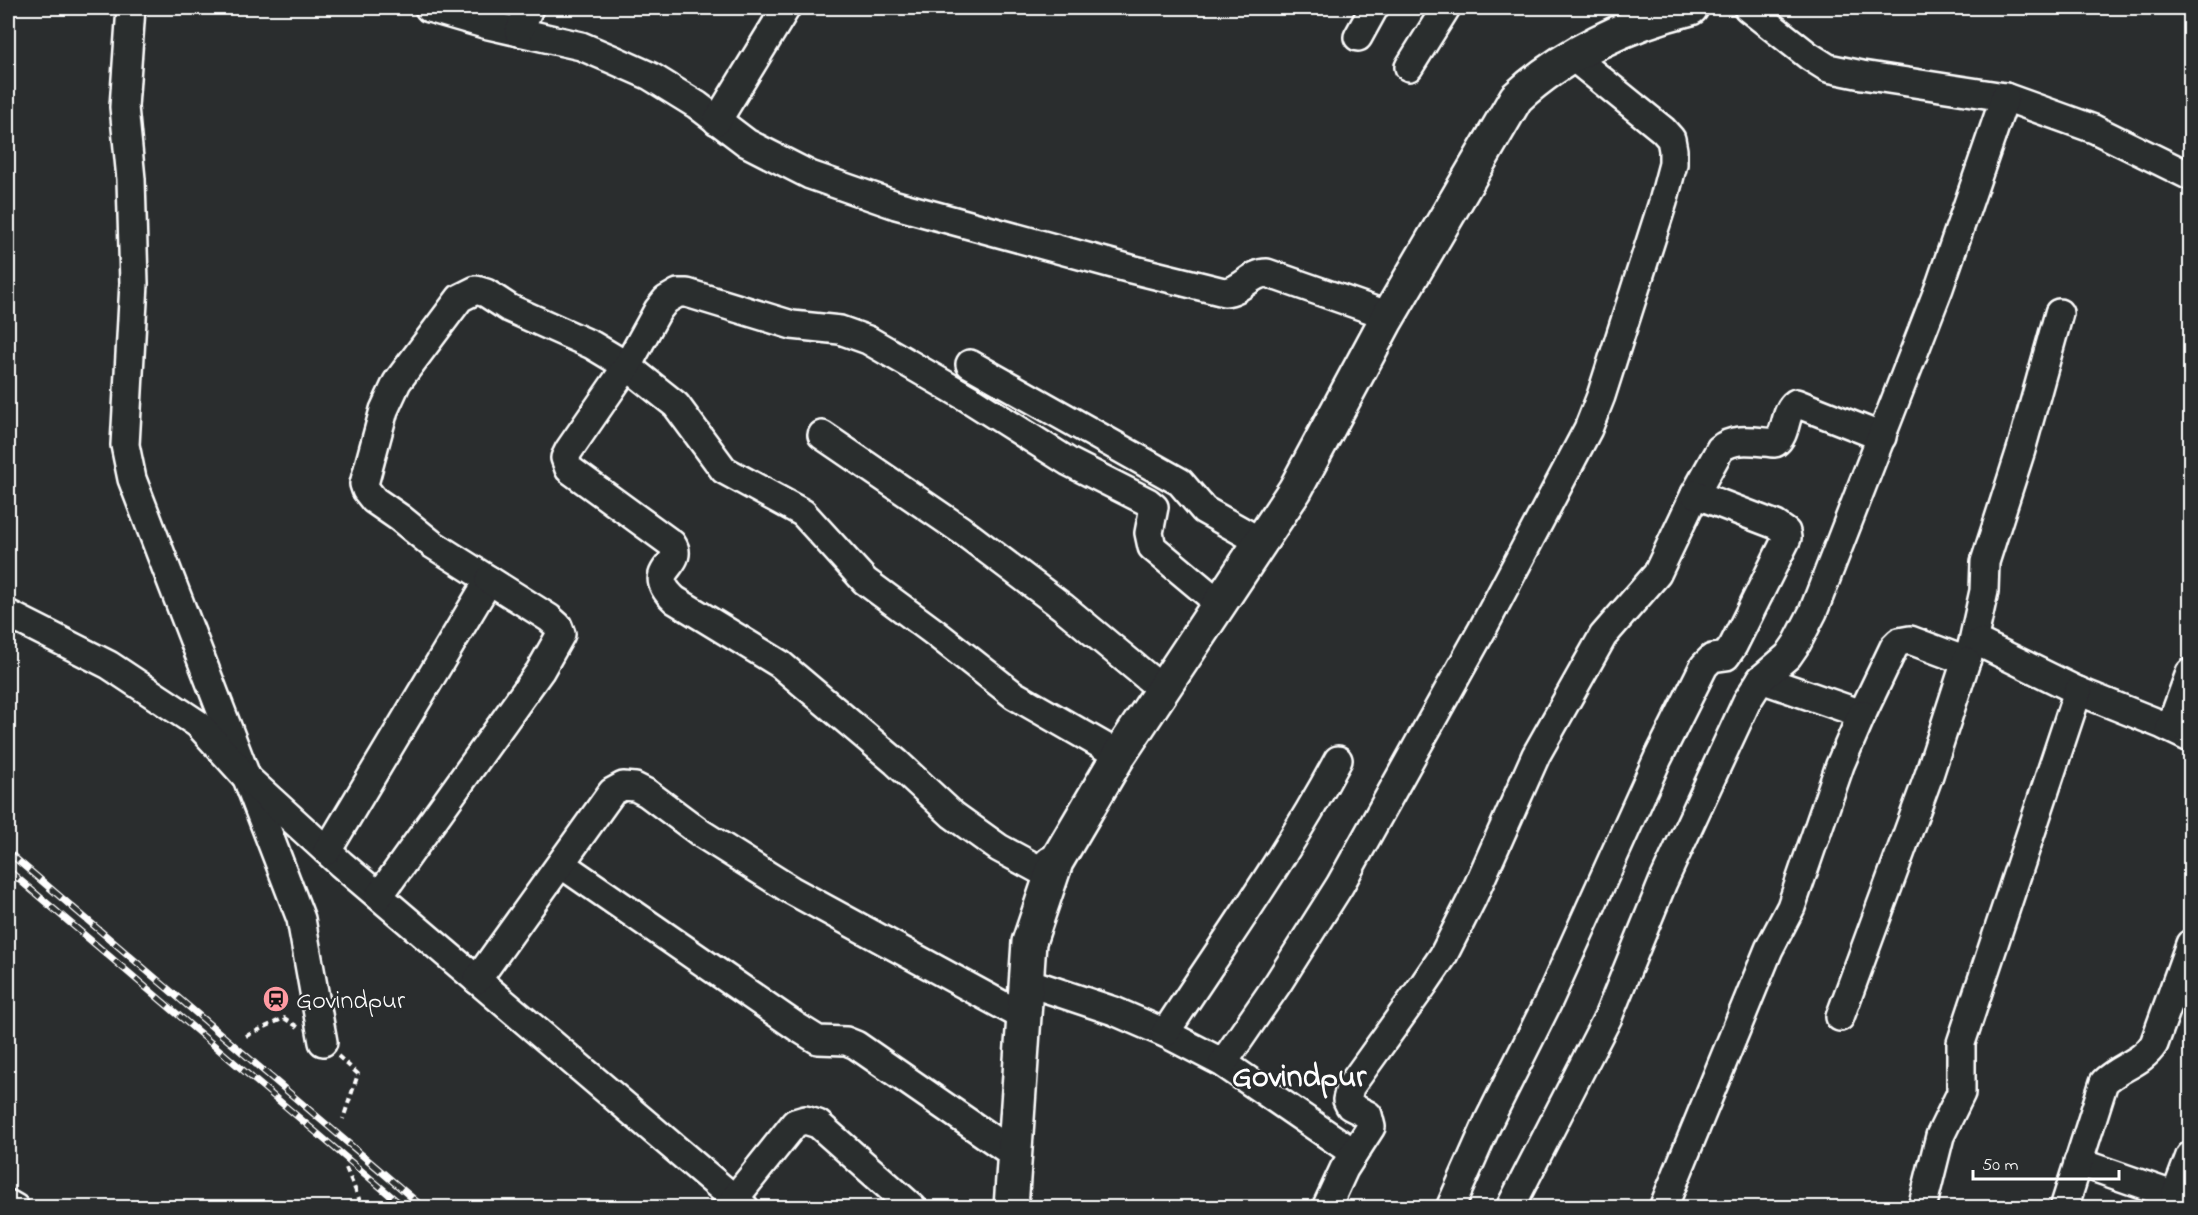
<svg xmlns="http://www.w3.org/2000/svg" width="2198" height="1215" font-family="'Indie Flower',sans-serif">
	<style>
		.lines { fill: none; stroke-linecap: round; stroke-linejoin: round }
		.minor-casing { stroke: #fff; stroke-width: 32 }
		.major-casing { stroke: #fff; stroke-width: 38 }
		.path { stroke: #fff; stroke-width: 4; stroke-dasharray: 6 4.5; stroke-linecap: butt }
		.minor { stroke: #2a2d2e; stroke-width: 27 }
		.major { stroke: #2a2d2e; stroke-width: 33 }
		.rail-casing { stroke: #fff; stroke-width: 7 }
		.rail { stroke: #2a2d2e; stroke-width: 4.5; stroke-dasharray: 14; stroke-linecap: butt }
		.labels { text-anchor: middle; stroke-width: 4.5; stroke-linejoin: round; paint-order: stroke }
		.poi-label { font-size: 26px; fill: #fff; stroke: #2a2d2e; text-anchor: start }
		.district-label { font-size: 32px; font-weight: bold; fill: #fff; stroke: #2a2d2e }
	</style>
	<rect width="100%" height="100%" fill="#2a2d2e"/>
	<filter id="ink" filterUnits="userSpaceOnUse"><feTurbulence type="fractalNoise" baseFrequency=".0167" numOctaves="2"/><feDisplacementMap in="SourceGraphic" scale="12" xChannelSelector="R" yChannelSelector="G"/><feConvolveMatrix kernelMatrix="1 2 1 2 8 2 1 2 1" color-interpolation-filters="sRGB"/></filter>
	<g filter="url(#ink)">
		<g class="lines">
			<defs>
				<g id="minor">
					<polyline points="131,8 124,107 131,179 134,283 125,445 132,479 301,919 323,1042"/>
					<path d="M 429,8 L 484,24 L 581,46 L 614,60 L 650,76 L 697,105 L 747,143 L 810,175 L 896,205 L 1131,269 L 1224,292 C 1243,291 1250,273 1267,273 L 1390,316"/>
					<polyline points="1748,8 1809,56 1828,68 1862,75 2005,97 2094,129 2190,176"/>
					<polyline points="519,32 529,8"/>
					<polyline points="1358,37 1374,8"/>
					<polyline points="1409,67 1446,8"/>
					<polyline points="717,121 786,8"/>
					<polyline points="970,364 1180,482 1204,510 1261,542"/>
					<polyline points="822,435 961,530 1063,607 1164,691"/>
					<polyline points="8,614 109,665 198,724 248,779 341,864 745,1208"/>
					<polyline points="1972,646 1984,591 1985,562 2021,450 2059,313"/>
					<polyline points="1761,679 1862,714 1894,647 1899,642 1910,640 1966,661 1972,646 1980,643 2078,691 2163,725 2190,738"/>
					<polyline points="2170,728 2190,673"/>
					<polyline points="327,851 489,580 432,544 400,518 374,500 366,490 364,484 384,410 397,382 460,298 476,290 486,293 509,308 592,345 627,366 676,405 724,470 803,513 865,581 934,632 1014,695 1119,755"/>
					<path d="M 1056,862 L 1049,861 L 1042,868 L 1038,869 L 999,848 L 953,815 L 896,762 L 780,664 L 675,600 C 641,569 687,566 672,544 L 569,469 L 565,458 L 569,450 L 627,366 L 658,310 L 666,300 L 678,293 L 687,293 L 792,325 L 840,330 L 868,340 L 968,398 L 1069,462 L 1148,502 L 1154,507 L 1149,533 L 1152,547 L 1220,604"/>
					<polyline points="561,864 797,1027 818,1040 846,1041 856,1045 1015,1155"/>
					<polyline points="379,896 540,671 561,634 558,626 549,618 489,580"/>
					<polyline points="477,980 612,792 623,786 635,787 647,793 702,834 791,890 1024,1017"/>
					<polyline points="1027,982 1114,1011 1165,1033 1223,1063 1354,1153"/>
					<polyline points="1840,1017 1929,775 1966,661"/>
					<path d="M 1165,1033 C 1224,943 1287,855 1338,760"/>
					<polyline points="1223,1063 1278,983 1340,885 1482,630 1588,429 1601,396 1663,202 1673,164 1673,150 1671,139 1663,130 1573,57"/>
					<polyline points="2078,1162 2190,1201"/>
					<polyline points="2175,1196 2190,1156"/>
					<polyline points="735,1198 795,1123 805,1120 818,1124 913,1208"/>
					<polyline points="8,1204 15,1208"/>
					<path d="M 1326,1208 L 1344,1169 L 1371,1127 L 1368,1115 L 1350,1106 L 1347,1100 L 1350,1087 L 1424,984 L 1443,956 L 1472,899 L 1536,755 L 1603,636 L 1657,574 L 1695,494 L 1720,449 C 1734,436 1758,442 1775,443 C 1788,434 1783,412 1796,403 L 1882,437"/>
					<polyline points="1450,1208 1489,1120 1548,1002 1658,758 1704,666 1712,658 1726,656 1733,646 1787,538 1786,532 1776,525 1695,494"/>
					<polyline points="1510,1208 1608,1017 1663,882 1747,701 1761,679 1788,656 1797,643 1813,612 1939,288 2005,97"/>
					<polyline points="1663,1208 1769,949 1791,907 1840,765 1862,714"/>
					<polyline points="1922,1208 1940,1136 1961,1093 1961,1043 2078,691"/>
					<path d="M 2064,1208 L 2104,1082 C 2119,1067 2142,1063 2154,1044 L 2190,944"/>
				</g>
				<path id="major" d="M 1011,1208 L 1029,942 L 1056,862 L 1119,755 L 1295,490 L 1385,322 L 1516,98 C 1563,54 1629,23 1691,8"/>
			</defs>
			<!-- minor casing -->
			<use href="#minor" class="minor-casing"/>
			<!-- major casing -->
			<use href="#major" class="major-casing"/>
			<!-- path -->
			<g class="path">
				<polyline points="246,1036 284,1018 298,1027"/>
				<polyline points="338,1056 358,1074 343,1119"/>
				<polyline points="346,1168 363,1208"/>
			</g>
			<!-- minor -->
			<use href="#minor" class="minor"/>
			<!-- major -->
			<use href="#major" class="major"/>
			<defs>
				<g id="rail">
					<polyline points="8,852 424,1208"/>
					<polyline points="8,870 405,1208"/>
				</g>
			</defs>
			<!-- rail casing -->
			<use href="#rail" class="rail-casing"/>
			<!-- rail -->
			<use href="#rail" class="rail"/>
		</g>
	</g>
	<!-- icons -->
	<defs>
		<symbol id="station-disc" viewBox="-11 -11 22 22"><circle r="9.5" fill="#ff9aa2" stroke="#2a2d2e"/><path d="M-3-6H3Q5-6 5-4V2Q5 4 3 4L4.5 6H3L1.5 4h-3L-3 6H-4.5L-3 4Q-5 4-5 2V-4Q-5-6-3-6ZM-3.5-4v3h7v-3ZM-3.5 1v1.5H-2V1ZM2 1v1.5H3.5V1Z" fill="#111"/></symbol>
	</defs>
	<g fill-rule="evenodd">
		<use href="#station-disc" x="261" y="984" width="30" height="30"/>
	</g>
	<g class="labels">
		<!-- poi labels -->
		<g class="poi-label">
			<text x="296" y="1008">Govindpur</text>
		</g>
		<!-- district labels -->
		<g class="district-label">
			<text x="1299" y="1086">Govindpur</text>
		</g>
	</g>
	<!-- margin -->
	<rect width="2198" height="1215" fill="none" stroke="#2a2d2e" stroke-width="30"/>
	<rect x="15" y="15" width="2168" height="1185" fill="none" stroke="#fff" stroke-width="2" filter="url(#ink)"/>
	<!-- scale -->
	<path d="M1973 1170v9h146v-9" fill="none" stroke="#ffffff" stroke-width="3"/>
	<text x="1982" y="1170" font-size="18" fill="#ffffff" stroke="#2a2d2e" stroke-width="4.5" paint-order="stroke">50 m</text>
</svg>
